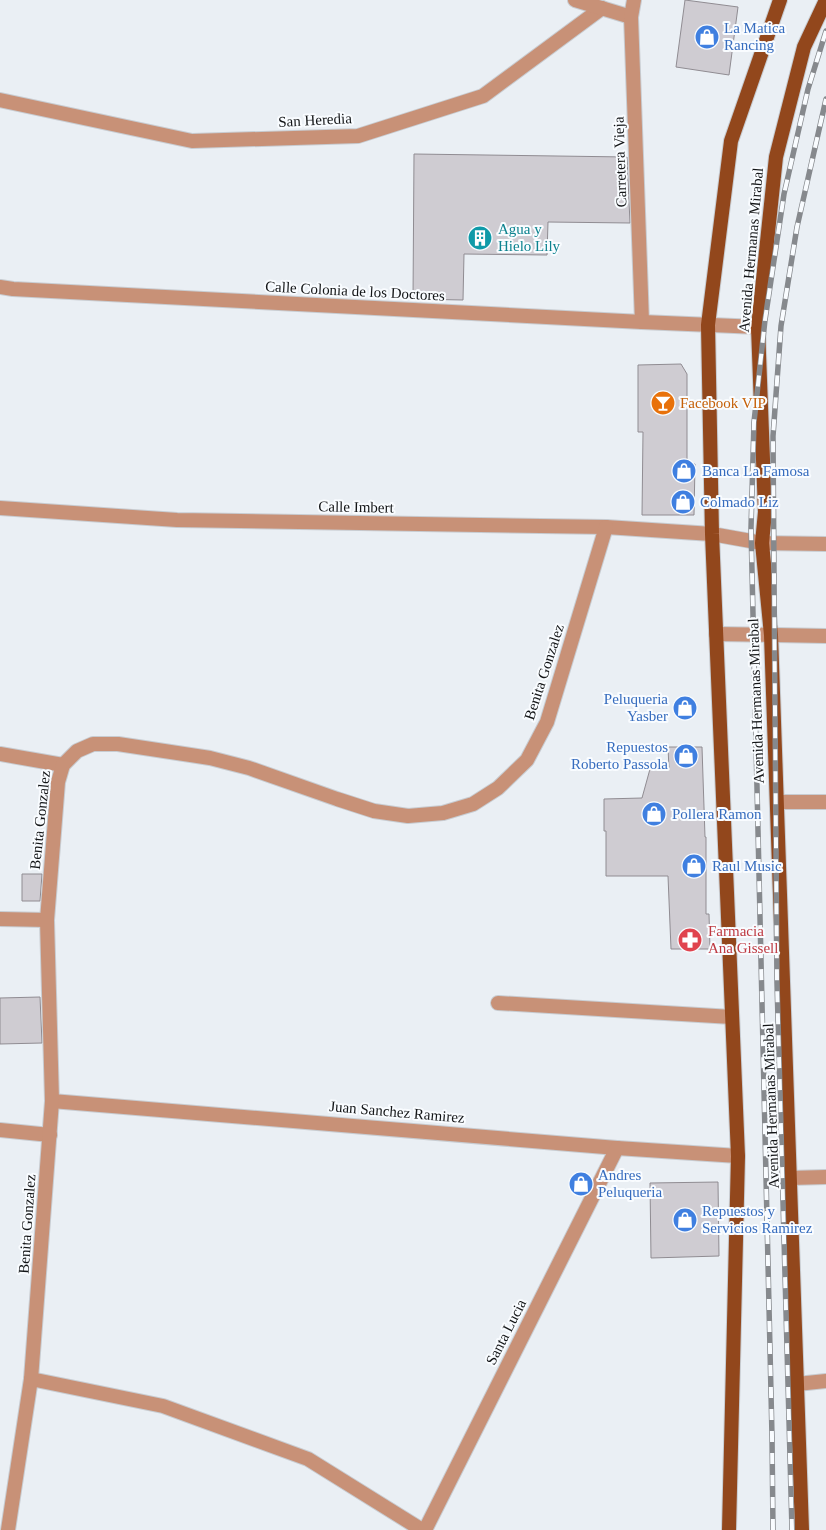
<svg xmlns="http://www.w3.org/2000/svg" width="826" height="1530" font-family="Georgia,serif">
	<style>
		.building { fill: #cfccd2; stroke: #908c92 }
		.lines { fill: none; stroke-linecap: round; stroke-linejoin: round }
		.service-casing { stroke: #c8ccd1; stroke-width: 16 }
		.minor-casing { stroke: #c8ccd1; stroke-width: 16 }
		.tertiary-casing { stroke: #c8ccd1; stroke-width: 16 }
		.primary-casing { stroke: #c8ccd1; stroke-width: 16 }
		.service { stroke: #c89177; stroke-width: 14 }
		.minor { stroke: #c89177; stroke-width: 14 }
		.tertiary { stroke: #c89177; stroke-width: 14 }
		.primary { stroke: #92471c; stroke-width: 14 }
		.rail-casing { stroke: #86898d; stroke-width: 5.5 }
		.rail { stroke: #f9fcff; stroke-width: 4; stroke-dasharray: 11; stroke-linecap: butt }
		.labels { text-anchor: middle; stroke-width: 4; stroke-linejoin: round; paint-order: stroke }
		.shop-label { font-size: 15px; fill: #366cbe; stroke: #f9fcff; text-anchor: start }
		.street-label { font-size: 15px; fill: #131517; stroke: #f9fcff }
		.culture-label { font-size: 15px; fill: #0d838f; stroke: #f9fcff; text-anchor: start }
		.food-label { font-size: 15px; fill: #c56008; stroke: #f9fcff; text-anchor: start }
		.health-label { font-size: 15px; fill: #be3a42; stroke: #f9fcff; text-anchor: start }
	</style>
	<rect width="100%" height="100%" fill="#eaeff4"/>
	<!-- building -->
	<g class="building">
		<polygon points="685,0 738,7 729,75 676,67"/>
		<polygon points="414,154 627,157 630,223 548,222 547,255 464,254 463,300 413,299"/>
		<polygon points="681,364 687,374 687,464 695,464 694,515 642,515 643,432 638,432 638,365"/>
		<polygon points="668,747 702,747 705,837 706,837 706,914 709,914 710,949 671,949 668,876 606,876 606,831 604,831 604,799 642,798 650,769 669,769"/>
		<polygon points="22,874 42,874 40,901 22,901"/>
		<polygon points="40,997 42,1043 0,1044 0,998"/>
		<polygon points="718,1182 719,1256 651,1258 650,1183"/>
	</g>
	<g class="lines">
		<defs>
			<g id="service">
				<polyline points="0,100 192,141 358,136 483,96 602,8"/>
				<polyline points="777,802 826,802"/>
				<polyline points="498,1003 732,1017"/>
				<polyline points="790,1178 826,1177"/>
				<polyline points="797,1384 826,1381"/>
			</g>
			<g id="minor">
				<polyline points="575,0 631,17"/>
				<polyline points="634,0 631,17 642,322"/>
				<polyline points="0,287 13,289 642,322 758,327"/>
				<polyline points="0,508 177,520 606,527 712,534"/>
				<polyline points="0,754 63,765"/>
				<polyline points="0,919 47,920"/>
				<polyline points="52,1101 617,1148 738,1156"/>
				<polyline points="0,1130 50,1135"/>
				<polyline points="31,1379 163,1406 308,1459 422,1530"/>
				<polyline points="8,1530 31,1379 52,1101 47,920 58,782 63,765 77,751 93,744 118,744 210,758 249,768 337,799 374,811 408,816 443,813 473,804 498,788 527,760 547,722 606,527"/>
				<polyline points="425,1530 617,1148"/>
			</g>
			<g id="tertiary">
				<polyline points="712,534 762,543 826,544"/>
				<polyline points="716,634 826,636"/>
			</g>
			<g id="primary">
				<polyline points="729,1530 738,1156 712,534 708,325 731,141 780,0"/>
				<polyline points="802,1530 771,635 762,543 765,512 758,327 776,157 804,47 826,0"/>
			</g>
		</defs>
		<!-- service casing -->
		<use href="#service" class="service-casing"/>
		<!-- minor casing -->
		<use href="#minor" class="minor-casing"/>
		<!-- tertiary casing -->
		<use href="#tertiary" class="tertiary-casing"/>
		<!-- primary casing -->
		<use href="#primary" class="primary-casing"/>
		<!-- service -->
		<use href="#service" class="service"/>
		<!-- minor -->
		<use href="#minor" class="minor"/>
		<!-- tertiary -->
		<use href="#tertiary" class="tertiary"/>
		<!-- primary -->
		<use href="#primary" class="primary"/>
		<defs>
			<g id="rail">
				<polyline points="773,1530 772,1436 751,528 754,422 765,320 784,194 808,89 826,31"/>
				<polyline points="792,1530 777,983 773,436 781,326 797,227 826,99"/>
			</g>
		</defs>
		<!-- rail casing -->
		<use href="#rail" class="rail-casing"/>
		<!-- rail -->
		<use href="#rail" class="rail"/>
	</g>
	<!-- icons -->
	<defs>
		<symbol id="shop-disc" viewBox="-11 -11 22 22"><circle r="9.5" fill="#3f7fe0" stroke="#f9fcff"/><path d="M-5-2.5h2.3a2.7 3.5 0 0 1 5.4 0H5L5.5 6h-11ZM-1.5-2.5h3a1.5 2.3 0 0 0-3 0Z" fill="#fff"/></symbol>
		<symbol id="building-disc" viewBox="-11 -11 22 22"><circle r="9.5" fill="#0f9aa8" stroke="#f9fcff"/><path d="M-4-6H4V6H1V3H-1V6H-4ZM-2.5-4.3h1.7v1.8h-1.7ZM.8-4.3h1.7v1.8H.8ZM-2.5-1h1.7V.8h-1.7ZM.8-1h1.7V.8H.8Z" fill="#fff"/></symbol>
		<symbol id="bar-disc" viewBox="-11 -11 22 22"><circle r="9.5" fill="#e8710a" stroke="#f9fcff"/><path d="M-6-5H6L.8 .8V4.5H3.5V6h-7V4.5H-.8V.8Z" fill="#fff"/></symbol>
		<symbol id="pharmacy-disc" viewBox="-11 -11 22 22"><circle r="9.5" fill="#e0444e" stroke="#f9fcff"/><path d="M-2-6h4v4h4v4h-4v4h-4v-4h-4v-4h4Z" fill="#fff"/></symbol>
	</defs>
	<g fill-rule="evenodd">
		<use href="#shop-disc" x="693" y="23" width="28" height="28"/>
		<use href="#building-disc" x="466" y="224" width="28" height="28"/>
		<use href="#bar-disc" x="649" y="389" width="28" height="28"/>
		<use href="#shop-disc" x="670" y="457" width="28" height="28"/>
		<use href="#shop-disc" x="669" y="488" width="28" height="28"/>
		<use href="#shop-disc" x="671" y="694" width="28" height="28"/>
		<use href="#shop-disc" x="672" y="742" width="28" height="28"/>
		<use href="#shop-disc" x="640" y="800" width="28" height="28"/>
		<use href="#shop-disc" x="680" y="852" width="28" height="28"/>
		<use href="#pharmacy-disc" x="676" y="926" width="28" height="28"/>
		<use href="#shop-disc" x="567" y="1170" width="28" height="28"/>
		<use href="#shop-disc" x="671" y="1206" width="28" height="28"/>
	</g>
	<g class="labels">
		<!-- shop labels -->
		<g class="shop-label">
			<text x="724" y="33">La Matica<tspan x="724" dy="17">Rancing</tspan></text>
			<text x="702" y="476">Banca La Famosa</text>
			<text x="700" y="507">Colmado Liz</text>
			<text x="668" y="704" text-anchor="end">Peluqueria<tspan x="668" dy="17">Yasber</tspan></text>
			<text x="668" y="752" text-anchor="end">Repuestos<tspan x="668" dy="17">Roberto Passola</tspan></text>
			<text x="672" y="819">Pollera Ramon</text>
			<text x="712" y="871">Raul Music</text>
			<text x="598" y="1180">Andres<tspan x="598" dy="17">Peluqueria</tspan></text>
			<text x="702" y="1216">Repuestos y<tspan x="702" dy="17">Servicios Ramirez</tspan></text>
		</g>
		<!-- street labels -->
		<g class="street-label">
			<text transform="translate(315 120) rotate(-3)" y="5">San Heredia</text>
			<text transform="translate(620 162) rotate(-92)" y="5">Carretera Vieja</text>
			<text transform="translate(751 250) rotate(-85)" y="5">Avenida Hermanas Mirabal</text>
			<text transform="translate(355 291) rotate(3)" y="5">Calle Colonia de los Doctores</text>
			<text transform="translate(356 507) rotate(1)" y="5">Calle Imbert</text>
			<text transform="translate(544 672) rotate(-72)" y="5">Benita Gonzalez</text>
			<text transform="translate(756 701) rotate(-92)" y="5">Avenida Hermanas Mirabal</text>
			<text transform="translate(40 820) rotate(-84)" y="5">Benita Gonzalez</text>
			<text transform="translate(771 1106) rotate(-92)" y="5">Avenida Hermanas Mirabal</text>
			<text transform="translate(397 1112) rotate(5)" y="5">Juan Sanchez Ramirez</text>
			<text transform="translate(27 1224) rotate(-86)" y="5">Benita Gonzalez</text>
			<text transform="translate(506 1332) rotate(-63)" y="5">Santa Lucia</text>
		</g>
		<!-- culture labels -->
		<g class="culture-label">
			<text x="498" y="234">Agua y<tspan x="498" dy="17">Hielo Lily</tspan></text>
		</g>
		<!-- food labels -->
		<g class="food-label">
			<text x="680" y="408">Facebook VIP</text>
		</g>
		<!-- health labels -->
		<g class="health-label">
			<text x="708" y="936">Farmacia<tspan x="708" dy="17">Ana Gissell</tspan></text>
		</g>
	</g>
</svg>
